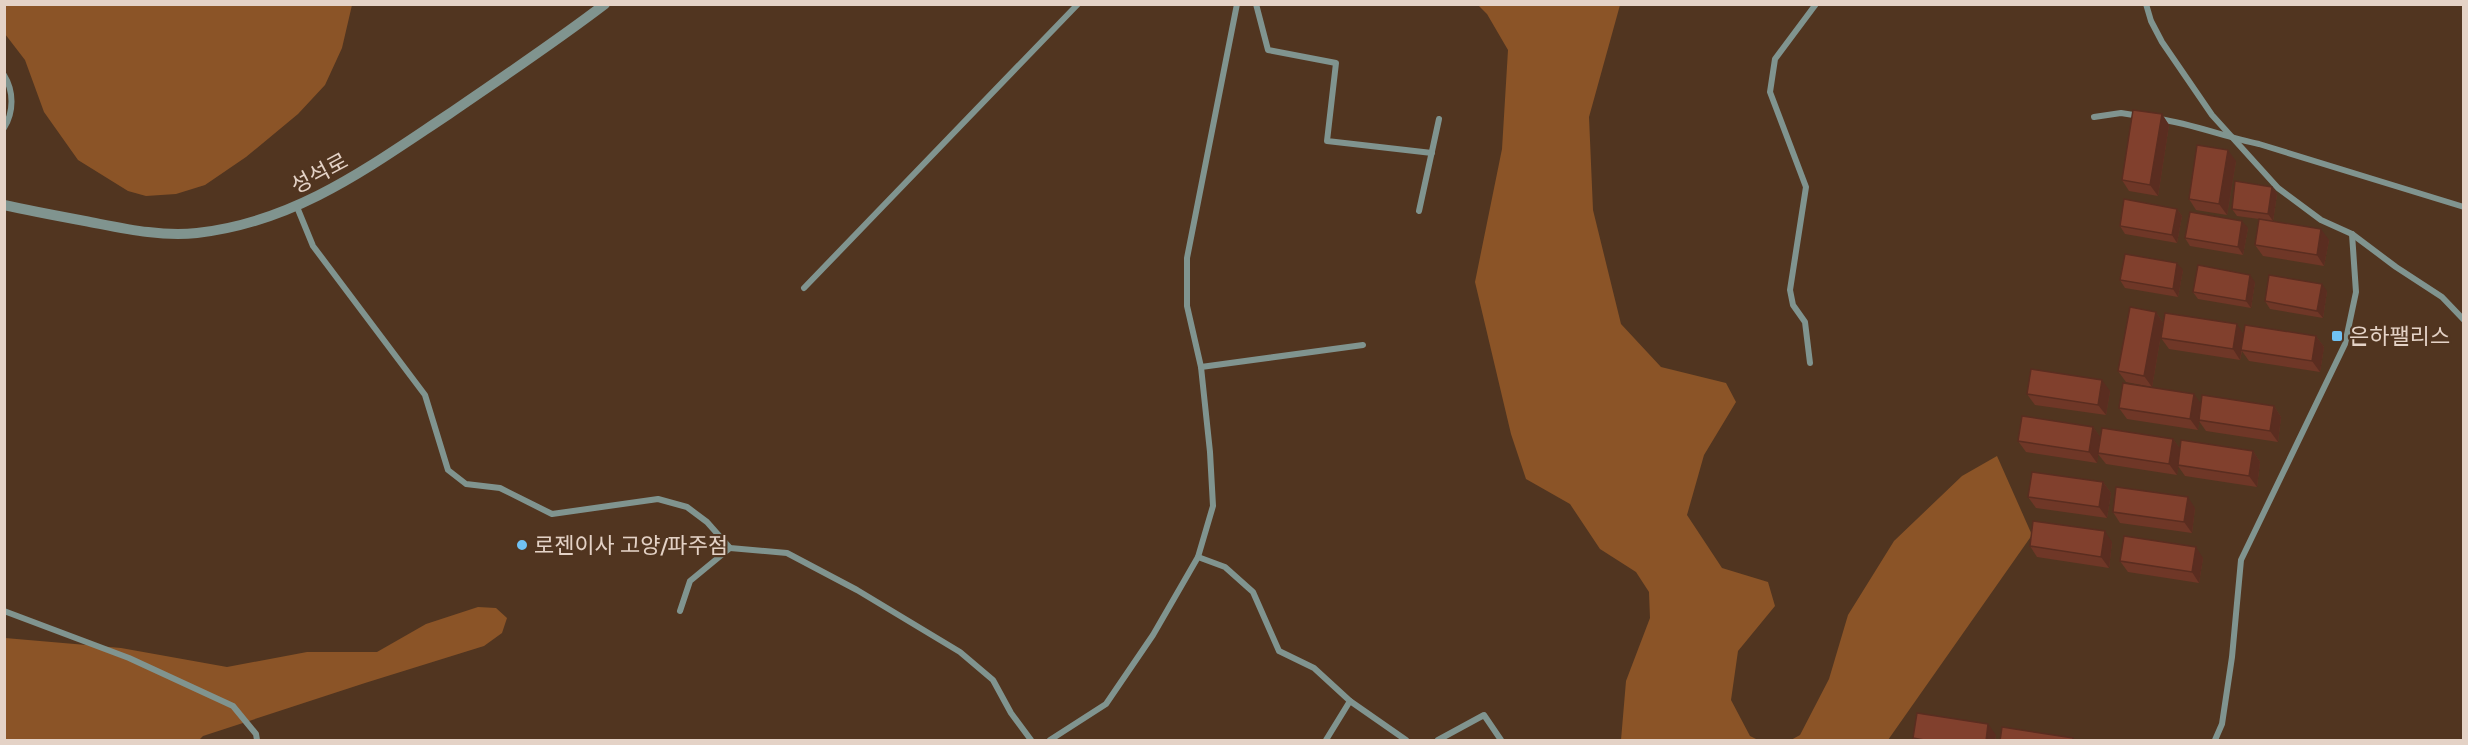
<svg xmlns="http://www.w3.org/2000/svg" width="2468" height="745" font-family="Cabin,'Noto Sans KR',sans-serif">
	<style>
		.forest { fill: #8b5427 }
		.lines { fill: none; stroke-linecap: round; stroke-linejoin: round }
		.minor { stroke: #80948f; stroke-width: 6 }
		.tertiary { stroke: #80948f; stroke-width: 10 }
		.wall { fill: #6f3727 }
		.shaded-wall { fill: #5a2d20 }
		.building { fill: #81402d; stroke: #5a2d20; stroke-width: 1.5 }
		.poi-dot { fill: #70c2f4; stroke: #513520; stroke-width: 2 }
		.labels { text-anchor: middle; stroke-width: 4.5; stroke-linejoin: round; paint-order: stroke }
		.street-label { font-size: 22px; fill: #e4d2c6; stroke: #513520 }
		.poi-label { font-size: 22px; fill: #e4d2c6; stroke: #513520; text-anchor: start }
	</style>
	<rect width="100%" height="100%" fill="#513520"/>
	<!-- forest -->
	<g class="forest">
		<polygon points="5,4 352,4 352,5 342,48 325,85 298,114 246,157 205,185 176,194 146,196 128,191 78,160 44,112 25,60 5,34"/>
		<polygon points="1478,5 1620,5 1589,117 1593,210 1621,324 1661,367 1726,383 1736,402 1704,455 1687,515 1722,568 1768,582 1775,606 1738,651 1731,700 1750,736 1758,740 1621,740 1626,681 1650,618 1649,592 1636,572 1600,549 1570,504 1526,479 1511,434 1475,282 1502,149 1508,50 1487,14"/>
		<polygon points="1997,456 2032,535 1888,740 1791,740 1800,735 1829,679 1848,615 1894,541 1962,476"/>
		<polygon points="478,607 496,608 507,618 502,633 484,646 365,683 203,736 199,740 5,740 5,638 121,648 227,667 307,652 377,652 426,624"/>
	</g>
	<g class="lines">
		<!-- minor -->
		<g class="minor">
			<polyline points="1256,4 1268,50 1336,63 1327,141 1432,153"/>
			<polyline points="2146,4 2151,21 2162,42 2212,115 2278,188 2321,220 2352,234 2396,267 2442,297 2464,320"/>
			<path d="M 4,75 C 14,91 14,112 4,128"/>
			<polyline points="2094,117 2121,113 2140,116"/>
			<path d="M 2159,119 C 2193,124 2225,137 2259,144 L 2464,207"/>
			<polyline points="297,207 313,246 425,395 448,470 466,484 500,488 552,514 658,499 687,507 707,522 730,548 787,553 857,590 960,652 993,680 1011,713 1031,740"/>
			<polyline points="1419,211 1439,119"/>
			<polyline points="804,288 1078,4"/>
			<polyline points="1810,363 1805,322 1793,305 1790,290 1806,187 1770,92 1775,59 1816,4"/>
			<polyline points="1201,367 1363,345"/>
			<polyline points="1198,557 1225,567 1253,592 1279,651 1314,668 1350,701 1406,740"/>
			<polyline points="4,611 129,658 233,706 256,734 257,740"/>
			<polyline points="680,611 690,581 730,548"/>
			<polyline points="1050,740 1106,704 1153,635 1198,557 1213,506 1210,452 1201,367 1187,306 1187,258 1237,4"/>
			<polyline points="1326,740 1350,701"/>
			<polyline points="1438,740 1484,715 1501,740"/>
			<polyline points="2215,740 2222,724 2232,657 2241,560 2345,344 2356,292 2352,234"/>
		</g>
		<!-- tertiary -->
		<path class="tertiary" d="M 4,205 C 31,211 58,216 85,221 C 122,228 159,237 197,233 C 296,222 369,167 449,114 C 501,78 554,43 605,4"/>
	</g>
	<!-- wall -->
	<g class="wall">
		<polygon points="2162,114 2169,125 2158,196 2129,191 2122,180"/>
		<polygon points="2236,161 2227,215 2196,210 2189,199"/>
		<polygon points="2272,187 2277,194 2273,221 2329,240 2324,266 2263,256 2255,245 2259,219 2237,216 2232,209"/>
		<polygon points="2177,209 2182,216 2177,243 2125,234 2120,226"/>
		<polygon points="2248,228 2243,255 2190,246 2185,238"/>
		<polygon points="2183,270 2178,297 2125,288 2120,280"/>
		<polygon points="2255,282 2251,308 2198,299 2193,292"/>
		<polygon points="2327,291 2323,318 2270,309 2265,301"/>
		<polygon points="2156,312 2163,323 2152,387 2126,382 2118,371"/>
		<polygon points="2243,334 2316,336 2324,347 2320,372 2249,361 2242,351 2240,360 2169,349 2161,338"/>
		<polygon points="2110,391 2106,415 2035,405 2027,394"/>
		<polygon points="2201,404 2274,406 2281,417 2278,442 2206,431 2199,421 2198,430 2127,419 2119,408"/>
		<polygon points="2093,427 2100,437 2173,439 2180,449 2253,451 2260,462 2257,487 2185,476 2178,466 2177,475 2106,464 2098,454 2097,463 2026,452 2018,441"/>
		<polygon points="2103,482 2111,493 2107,518 2036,508 2028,497"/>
		<polygon points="2195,508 2192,533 2120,523 2113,512"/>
		<polygon points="2112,542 2109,568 2037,557 2030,546"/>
		<polygon points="2203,558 2199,583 2128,572 2120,561"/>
		<polygon points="1996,735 1995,741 1915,741 1913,738"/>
	</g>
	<!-- shaded-wall -->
	<g class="shaded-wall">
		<polygon points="2162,114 2169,125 2158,196 2150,185"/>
		<polygon points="2228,150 2236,161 2227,215 2219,204"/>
		<polygon points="2272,187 2277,194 2273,221 2268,214"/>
		<polygon points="2177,209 2182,216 2177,243 2172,235"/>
		<polygon points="2242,221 2248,228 2243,255 2238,247"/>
		<polygon points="2321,229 2329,240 2324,266 2317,255"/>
		<polygon points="2177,263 2183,270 2178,297 2173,289"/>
		<polygon points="2250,275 2255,282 2251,308 2246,301"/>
		<polygon points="2322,284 2327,291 2323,318 2317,311"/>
		<polygon points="2156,312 2163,323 2152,387 2144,376"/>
		<polygon points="2237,324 2244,335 2240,360 2233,349"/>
		<polygon points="2316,336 2324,347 2320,372 2312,361"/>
		<polygon points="2102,380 2110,391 2106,415 2098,405"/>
		<polygon points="2194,394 2202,405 2198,430 2190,419"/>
		<polygon points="2274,406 2281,417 2278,442 2270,431"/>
		<polygon points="2093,427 2101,438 2097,463 2089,452"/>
		<polygon points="2173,439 2181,450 2177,475 2169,464"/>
		<polygon points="2253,451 2260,462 2257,487 2249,476"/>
		<polygon points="2103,482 2111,493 2107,518 2099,507"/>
		<polygon points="2188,497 2195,508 2192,533 2184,522"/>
		<polygon points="2105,531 2112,542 2109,568 2101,557"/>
		<polygon points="2196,547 2203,558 2199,583 2192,572"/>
		<polygon points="1988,724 1996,735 1995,741 1986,741"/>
	</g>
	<!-- building -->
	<g class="building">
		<polygon points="2133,110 2162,114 2150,185 2122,180"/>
		<polygon points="2197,145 2228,150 2219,204 2189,199"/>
		<polygon points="2235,181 2272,187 2268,214 2232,209"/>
		<polygon points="2124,199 2177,209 2172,235 2120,226"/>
		<polygon points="2190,212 2242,221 2238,247 2185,238"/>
		<polygon points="2259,219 2321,229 2317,255 2255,245"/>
		<polygon points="2125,254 2177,263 2173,289 2120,280"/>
		<polygon points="2198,265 2250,275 2246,301 2193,292"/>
		<polygon points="2269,275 2322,284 2317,311 2265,301"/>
		<polygon points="2130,307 2156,312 2144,376 2118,371"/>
		<polygon points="2165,313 2237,324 2233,349 2161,338"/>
		<polygon points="2245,325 2316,336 2312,361 2241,350"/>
		<polygon points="2031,369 2102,380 2098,405 2027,394"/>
		<polygon points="2123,383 2194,394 2190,419 2119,408"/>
		<polygon points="2202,395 2274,406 2270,431 2199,420"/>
		<polygon points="2022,416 2093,427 2089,452 2018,441"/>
		<polygon points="2102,428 2173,439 2169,464 2098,453"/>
		<polygon points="2181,440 2253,451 2249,476 2178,465"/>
		<polygon points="2032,472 2103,482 2099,507 2028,497"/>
		<polygon points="2116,487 2188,497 2184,522 2113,512"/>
		<polygon points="2033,521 2105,531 2101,557 2030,546"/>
		<polygon points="2124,536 2196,547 2192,572 2120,561"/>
		<polygon points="1917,713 1988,724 1986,741 1930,741 1913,738"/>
		<polygon points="2002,727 2073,738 2073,741 2000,741"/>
	</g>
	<!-- markers -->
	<g class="poi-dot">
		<rect x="2331" y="330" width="12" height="12" rx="3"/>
		<circle cx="522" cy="545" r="6"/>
	</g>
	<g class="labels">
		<!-- street labels -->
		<g class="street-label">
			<text transform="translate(319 173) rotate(-28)" y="8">성석로</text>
		</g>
		<!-- poi labels -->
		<g class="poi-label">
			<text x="2349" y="344">은하팰리스</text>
			<text x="534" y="553">로젠이사 고양/파주점</text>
		</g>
	</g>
	<!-- border -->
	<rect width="2468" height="745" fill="none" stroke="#e4d2c6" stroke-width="12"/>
</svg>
